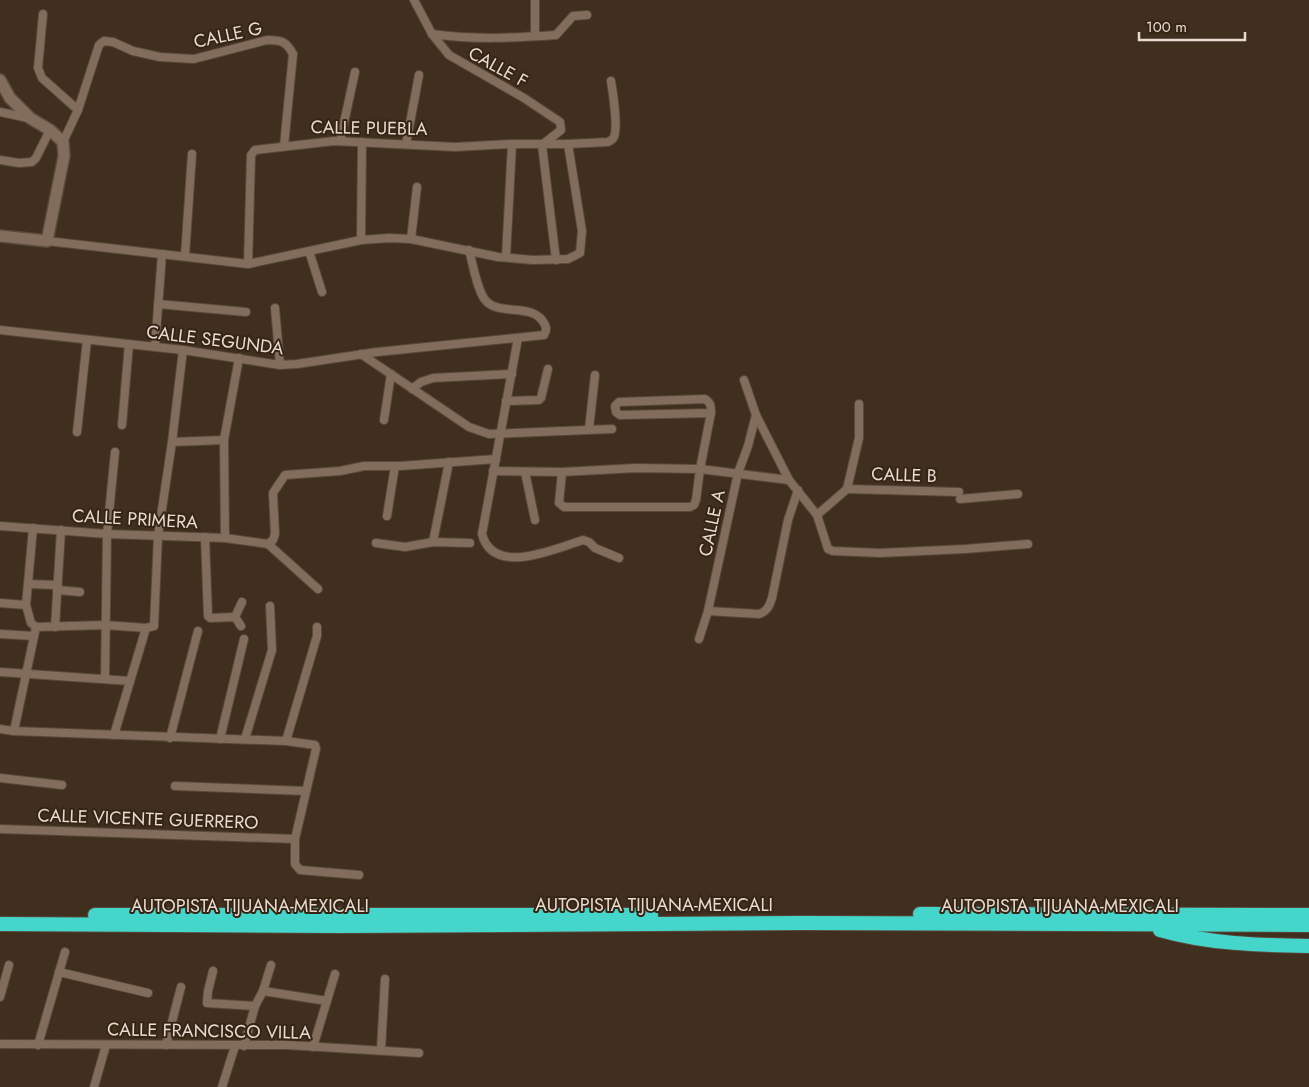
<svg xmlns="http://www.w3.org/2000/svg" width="1309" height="1087" font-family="Jost,sans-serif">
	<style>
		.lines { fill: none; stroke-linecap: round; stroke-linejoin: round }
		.minor-casing { stroke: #58493c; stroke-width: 10 }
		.secondary-casing { stroke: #58493c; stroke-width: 14 }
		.motorway-casing { stroke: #58493c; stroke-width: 16 }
		.minor { stroke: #826d5c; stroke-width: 8 }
		.secondary { stroke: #826d5c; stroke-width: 11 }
		.motorway { stroke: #45d6cb; stroke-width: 14 }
		.labels { text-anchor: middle; stroke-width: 4; stroke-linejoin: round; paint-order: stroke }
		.street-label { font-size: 18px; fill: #e6dad1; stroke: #362415 }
	</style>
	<rect width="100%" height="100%" fill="#402e1e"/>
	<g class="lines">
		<defs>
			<g id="minor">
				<polyline points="414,0 432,34 449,55 524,98 560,122 561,130 542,145 556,260"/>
				<polyline points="535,0 535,36"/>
				<polyline points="43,14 38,68 42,78 78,110"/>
				<path d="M 432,34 C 476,40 511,38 556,35 L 573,16 L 587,15"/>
				<polyline points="0,112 28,118"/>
				<polyline points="340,141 355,72"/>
				<path d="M 63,142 L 78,110 L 99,45 L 104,41 L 113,42 L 133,51 L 160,57 L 194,59 L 267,40 C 281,40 286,41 293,54 L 284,146"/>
				<polyline points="406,144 419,75"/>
				<polyline points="0,160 19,163 32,162 36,158 50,130"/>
				<polyline points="411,239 417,187"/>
				<polyline points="361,240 362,142"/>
				<polyline points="47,241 248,264 361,240 389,238 411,239 498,257 533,260 568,259 580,253 582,231 568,144"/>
				<polyline points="309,251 322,292"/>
				<polyline points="185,256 192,154"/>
				<polyline points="506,257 512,144"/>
				<path d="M 248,264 L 251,155 L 255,150 L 334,141 L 455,147 L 512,144 L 568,144 L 608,142 C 611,140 612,141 614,137 C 618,127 613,93 611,81"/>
				<polyline points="158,304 246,312"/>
				<polyline points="275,308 280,365"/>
				<path d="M 0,330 L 183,350 L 280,365 L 297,364 L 377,352 L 544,335 C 546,332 547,329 545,325 C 534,301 501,317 486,301 C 477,291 473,264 469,250"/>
				<path d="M 518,338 L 482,534 C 493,577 555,549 583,540 L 589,542 L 595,548 L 619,558"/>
				<polyline points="155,347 162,254"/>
				<polyline points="361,354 469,427 489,434 612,429"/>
				<polyline points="744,380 756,415 789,480 817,515 828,549 833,551 880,553 965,549 1028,544"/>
				<polyline points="412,389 421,382 433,378 512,374"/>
				<polyline points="506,401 539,400 541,398 548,369"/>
				<polyline points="384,420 391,374"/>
				<polyline points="122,425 129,344"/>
				<polyline points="589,429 595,375"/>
				<polyline points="77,432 87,340"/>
				<polyline points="172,442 224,440"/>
				<polyline points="493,471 562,472 636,468 700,469 789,480"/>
				<polyline points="525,472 535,520"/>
				<path d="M 562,472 L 559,503 L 564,507 L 690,507 L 694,505 L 696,500 L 700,469 L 711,413 C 711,406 711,403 705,399 L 619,402 L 615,406 L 616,412 L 620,415 L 711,413"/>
				<polyline points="847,489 959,492"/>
				<polyline points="960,499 1018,494"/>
				<polyline points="817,515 847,489 859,438 859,404"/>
				<polyline points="387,516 395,466"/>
				<polyline points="0,526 107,534 225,538 268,544"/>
				<polyline points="33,528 26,605 31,623 36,627 105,625 146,628 154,626 158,536 172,442 183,350"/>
				<polyline points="205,537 208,616 210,618 235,617 241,626"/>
				<polyline points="225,538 224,440 239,358"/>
				<polyline points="433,542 449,462"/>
				<polyline points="376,543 405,547 433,542 470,543"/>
				<polyline points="268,544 273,540 275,534 273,493 285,475 340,471 364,466 400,466 496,459"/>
				<polyline points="268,544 318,589"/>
				<polyline points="28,584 57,585"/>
				<polyline points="57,590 80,592"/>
				<polyline points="0,603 26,605"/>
				<path d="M 708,611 L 759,614 C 768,611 769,606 772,598 L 788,520 L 798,490"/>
				<polyline points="235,617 242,602"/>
				<polyline points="55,627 61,530"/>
				<polyline points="0,634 34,636"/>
				<polyline points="699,639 708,611 738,473 748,446 756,415"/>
				<polyline points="0,672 130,681"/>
				<polyline points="105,679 107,534 115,452"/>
				<polyline points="0,729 14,731 286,741 315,745 316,749 295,839 295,864 300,870 359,875"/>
				<polyline points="14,731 36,627"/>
				<polyline points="114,735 146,628"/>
				<polyline points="170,738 198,631"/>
				<polyline points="220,739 244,639"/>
				<polyline points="245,739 272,650 270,606"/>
				<polyline points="286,741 317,636 317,627"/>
				<polyline points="0,778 62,785"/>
				<polyline points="175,786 305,791"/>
				<polyline points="0,829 295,839"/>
				<polyline points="213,971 208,991 207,1003 255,1006"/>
				<polyline points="59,972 148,993"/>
				<polyline points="263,991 327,1001"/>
				<polyline points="0,997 9,965"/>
				<polyline points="0,1044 287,1045 419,1053"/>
				<polyline points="38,1045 65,952"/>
				<polyline points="166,1045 181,987"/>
				<polyline points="244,1046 255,1006 263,991 271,965"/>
				<polyline points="313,1047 335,974"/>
				<polyline points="381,1050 385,979"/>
				<polyline points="94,1087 106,1045"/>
				<polyline points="222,1087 235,1046"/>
			</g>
			<polyline id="secondary" points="0,80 10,98 30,118 50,130 63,142 64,156 47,241 0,236"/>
			<g id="motorway">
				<polyline points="920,914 1309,915"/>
				<polyline points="95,915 651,915"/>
				<polyline points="0,924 340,926 802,923 1309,925"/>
				<path d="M 1160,930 C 1209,944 1258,945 1309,946"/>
			</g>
		</defs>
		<!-- minor casing -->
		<use href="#minor" class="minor-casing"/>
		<!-- secondary casing -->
		<use href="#secondary" class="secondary-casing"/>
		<!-- motorway casing -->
		<use href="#motorway" class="motorway-casing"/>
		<!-- minor -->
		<use href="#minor" class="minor"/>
		<!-- secondary -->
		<use href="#secondary" class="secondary"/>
		<!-- motorway -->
		<use href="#motorway" class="motorway"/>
	</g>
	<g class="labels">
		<!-- street labels -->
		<g class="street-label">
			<text transform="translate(228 35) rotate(-12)" y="6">CALLE G</text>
			<text transform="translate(498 67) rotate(29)" y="6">CALLE F</text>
			<text transform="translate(369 128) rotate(1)" y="6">CALLE PUEBLA</text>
			<text transform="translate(215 340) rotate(7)" y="6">CALLE SEGUNDA</text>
			<text transform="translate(904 475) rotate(2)" y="6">CALLE B</text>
			<text transform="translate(135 519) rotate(3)" y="6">CALLE PRIMERA</text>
			<text transform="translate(712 523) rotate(-78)" y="6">CALLE A</text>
			<text transform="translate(148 819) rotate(2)" y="6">CALLE VICENTE GUERRERO</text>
			<text x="654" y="911">AUTOPISTA TIJUANA-MEXICALI</text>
			<text x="250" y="912">AUTOPISTA TIJUANA-MEXICALI</text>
			<text x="1060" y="912">AUTOPISTA TIJUANA-MEXICALI</text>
			<text transform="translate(209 1031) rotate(1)" y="6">CALLE FRANCISCO VILLA</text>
		</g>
	</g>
	<!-- scale -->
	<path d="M1139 32v8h106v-8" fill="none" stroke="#e6dad1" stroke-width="2.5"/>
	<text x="1146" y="32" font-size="15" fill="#e6dad1" stroke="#362415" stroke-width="4" paint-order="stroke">100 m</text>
</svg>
